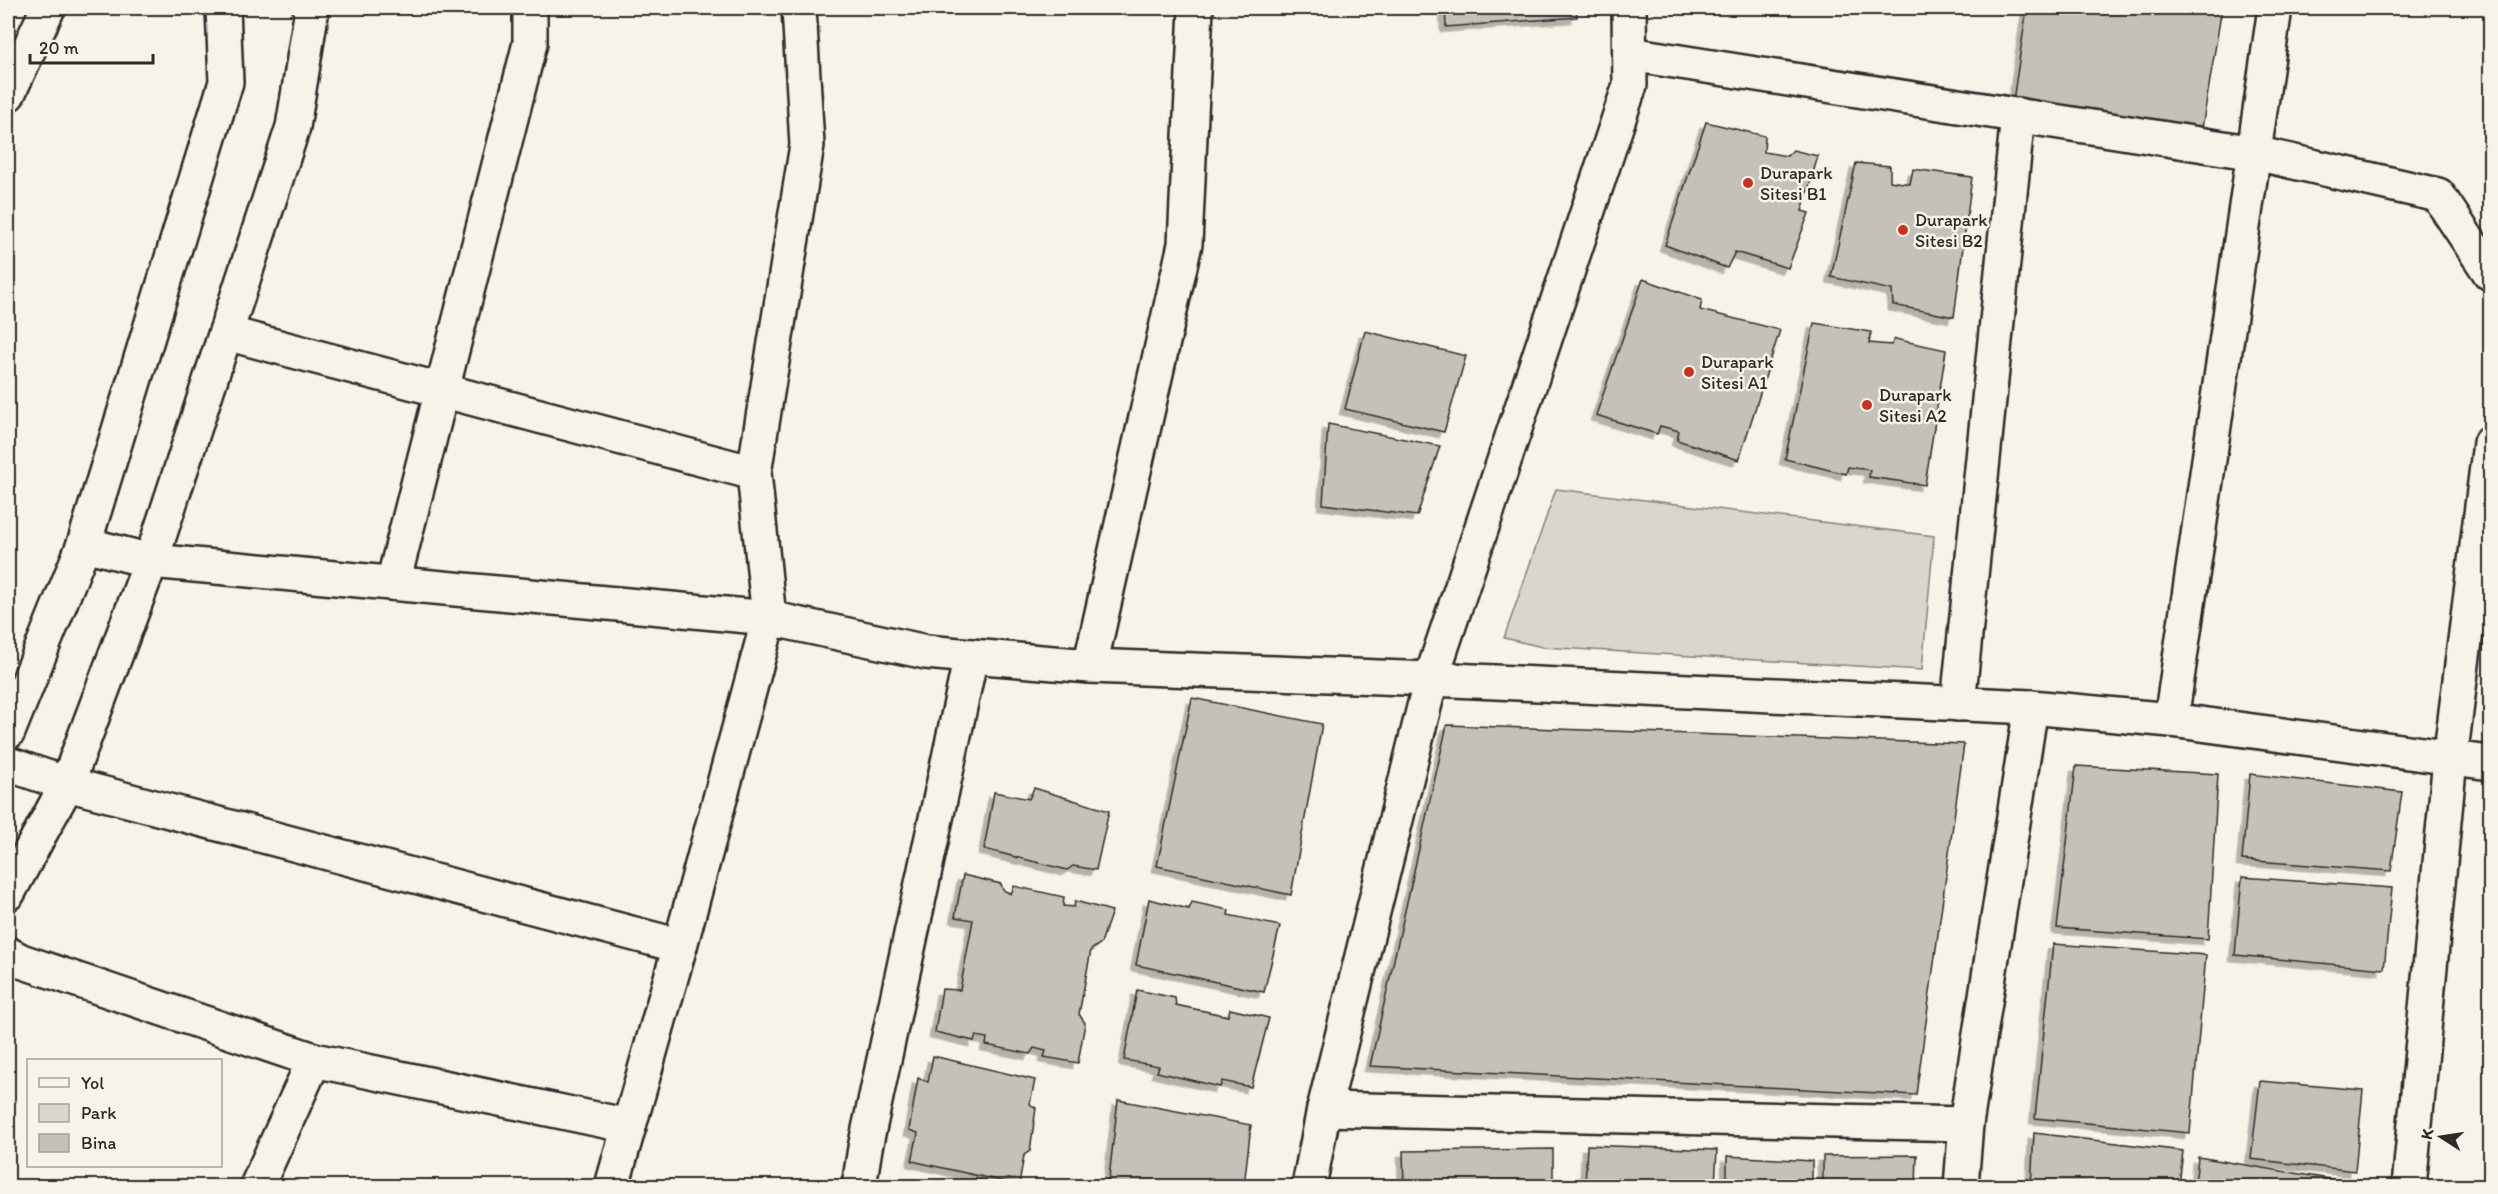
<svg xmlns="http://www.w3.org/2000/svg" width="2498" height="1194" font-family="Itim,sans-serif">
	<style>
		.green { fill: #dad6cc; stroke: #82807c; stroke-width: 1.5 }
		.building { fill: #c4c1b9; stroke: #2b2b2b; stroke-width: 1.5; filter: url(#shadow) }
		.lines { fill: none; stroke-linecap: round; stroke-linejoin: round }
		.street-casing { stroke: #2b2b2b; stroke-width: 38 }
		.secondary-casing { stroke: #2b2b2b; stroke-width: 38 }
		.street { stroke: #f7f3e8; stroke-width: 33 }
		.secondary { stroke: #f7f3e8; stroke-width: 33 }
		.poi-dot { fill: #c8321e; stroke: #f7f3e8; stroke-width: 2 }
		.labels { text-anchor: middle; stroke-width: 5; stroke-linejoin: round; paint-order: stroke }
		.poi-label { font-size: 18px; fill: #2b2b2b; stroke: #f7f3e8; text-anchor: start }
	</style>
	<defs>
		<filter id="shadow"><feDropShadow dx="-5.5" dy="5.5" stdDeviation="0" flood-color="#0004"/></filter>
	</defs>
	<rect width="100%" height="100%" fill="#f7f3e8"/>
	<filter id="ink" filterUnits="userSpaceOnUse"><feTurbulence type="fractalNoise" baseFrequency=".0167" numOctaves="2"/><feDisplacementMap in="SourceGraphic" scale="12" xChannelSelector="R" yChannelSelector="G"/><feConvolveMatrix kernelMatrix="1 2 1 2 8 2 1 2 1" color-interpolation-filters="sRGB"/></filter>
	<g filter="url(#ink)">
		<!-- green -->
		<polygon class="green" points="1556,489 1934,536 1922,670 1542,647 1504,638"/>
		<!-- building -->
		<g class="building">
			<polygon points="1445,8 1576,8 1577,17 1446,27"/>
			<polygon points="2027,8 2222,8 2201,134 2013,101"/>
			<polygon points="1706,122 1765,136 1764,152 1787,156 1793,150 1818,156 1802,211 1809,213 1788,268 1735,252 1727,268 1665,245"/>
			<polygon points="1856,163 1890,166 1890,181 1910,184 1913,169 1972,177 1954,317 1893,305 1892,290 1831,277"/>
			<polygon points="1643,279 1702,300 1700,310 1780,330 1739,460 1677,440 1679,431 1660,426 1657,434 1596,415"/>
			<polygon points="1814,323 1871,332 1869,343 1891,345 1895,339 1946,350 1925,485 1869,477 1870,470 1848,467 1846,474 1785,459"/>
			<polygon points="1365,331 1466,356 1444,432 1345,409"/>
			<polygon points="1328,424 1440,446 1417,516 1323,504"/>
			<polygon points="1192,698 1322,724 1291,895 1157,866"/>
			<polygon points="1447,725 1964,744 1916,1095 1370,1066"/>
			<polygon points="2076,766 2218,774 2208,939 2057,928"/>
			<polygon points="2250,774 2402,792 2391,871 2242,860"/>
			<polygon points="1034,788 1109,811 1096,870 1073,866 1067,870 984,849 994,792 1029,799"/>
			<polygon points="963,875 1001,884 1003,890 1011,894 1014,886 1064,897 1063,906 1074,907 1075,901 1112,911 1101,943 1091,950 1079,1014 1085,1023 1078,1063 1044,1057 1046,1051 1034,1048 1030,1054 986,1045 987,1038 976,1036 974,1041 935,1032 942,989 960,990 973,920 955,917"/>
			<polygon points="2242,877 2392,888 2384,969 2235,955"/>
			<polygon points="1149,899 1189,909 1192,902 1229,910 1228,915 1280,926 1264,992 1136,965"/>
			<polygon points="2053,944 2206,955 2190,1133 2035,1118"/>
			<polygon points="1137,990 1175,998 1176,1005 1228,1016 1230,1009 1269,1018 1251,1087 1222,1081 1220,1087 1157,1072 1159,1066 1124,1060"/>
			<polygon points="933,1056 1035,1080 1030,1104 1036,1108 1030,1151 1024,1155 1019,1185 912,1161 918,1133 909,1130 918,1078 928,1082"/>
			<polygon points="2260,1081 2363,1090 2355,1171 2251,1159"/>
			<polygon points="1118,1100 1251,1125 1244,1186 1108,1186"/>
			<polygon points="2034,1133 2183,1151 2179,1186 2031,1186"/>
			<polygon points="1587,1145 1717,1150 1715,1186 1585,1186"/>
			<polygon points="1553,1149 1553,1186 1404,1186 1403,1151"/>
			<polygon points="1917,1155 1916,1186 1823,1186 1823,1156"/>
			<polygon points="1727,1156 1812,1161 1812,1186 1727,1186"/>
			<polygon points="2198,1157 2353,1183 2353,1186 2195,1186"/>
		</g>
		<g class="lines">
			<defs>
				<g id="street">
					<polyline points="1630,54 2255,153 2438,195 2490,273"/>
					<polyline points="8,94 48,8"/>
					<polyline points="226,333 754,473"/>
					<polyline points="84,544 151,561 769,618 926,652 971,656 1090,666 1431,679 2031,707 2171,720 2490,763"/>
					<polyline points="393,583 530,43 530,8"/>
					<polyline points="1090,666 1185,244 1196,8"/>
					<polyline points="1958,704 2018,115"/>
					<polyline points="2171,720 2275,8"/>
					<polyline points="8,764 67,784 680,946"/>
					<polyline points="8,893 67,784 151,561 293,127 311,15 310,8"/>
					<polyline points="8,954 21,961 314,1060 629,1126"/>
					<polyline points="1324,1109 1966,1124"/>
					<polyline points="257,1186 314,1060"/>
					<polyline points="612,1186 680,946 769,618 754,473 807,145 799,8"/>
					<polyline points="859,1186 865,1148 971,656"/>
					<polyline points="1961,1186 1966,1124 2031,707"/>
					<polyline points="2409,1186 2450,759 2490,443"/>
				</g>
				<g id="secondary">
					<polyline points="8,732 84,544 226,82 223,8"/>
					<polyline points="1309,1186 1324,1109 1431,679 1630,85 1629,8"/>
				</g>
			</defs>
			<!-- street casing -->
			<use href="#street" class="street-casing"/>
			<!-- secondary casing -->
			<use href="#secondary" class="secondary-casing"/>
			<!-- street -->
			<use href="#street" class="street"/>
			<!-- secondary -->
			<use href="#secondary" class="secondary"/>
		</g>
	</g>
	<!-- markers -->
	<g class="poi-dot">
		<circle cx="1748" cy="183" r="6"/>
		<circle cx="1903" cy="230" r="6"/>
		<circle cx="1689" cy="372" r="6"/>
		<circle cx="1867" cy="405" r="6"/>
	</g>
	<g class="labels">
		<!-- poi labels -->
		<g class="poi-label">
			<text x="1760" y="179">Durapark<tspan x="1760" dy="21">Sitesi B1</tspan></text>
			<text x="1915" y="226">Durapark<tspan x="1915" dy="21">Sitesi B2</tspan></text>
			<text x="1701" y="368">Durapark<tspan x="1701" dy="21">Sitesi A1</tspan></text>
			<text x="1879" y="401">Durapark<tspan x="1879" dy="21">Sitesi A2</tspan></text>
		</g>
	</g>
	<!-- margin -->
	<rect width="2498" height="1194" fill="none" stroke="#f7f3e8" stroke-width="30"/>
	<rect x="15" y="15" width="2468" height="1164" fill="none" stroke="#2b2b2b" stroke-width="2" filter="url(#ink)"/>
	<!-- legend -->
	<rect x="27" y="1059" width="195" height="108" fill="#f7f3e8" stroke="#a5a39c" stroke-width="1.5"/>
	<rect x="39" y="1078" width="30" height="9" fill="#f7f3e8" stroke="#a5a39c" stroke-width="1.5"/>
	<text x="81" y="1089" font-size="18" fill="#2b2b2b">Yol</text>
	<rect x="39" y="1104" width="30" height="18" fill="#dad6cc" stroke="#a5a39c" stroke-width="1.5"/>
	<text x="81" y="1119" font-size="18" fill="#2b2b2b">Park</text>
	<rect x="39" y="1134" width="30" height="18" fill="#c4c1b9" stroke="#a5a39c" stroke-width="1.5"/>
	<text x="81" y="1149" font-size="18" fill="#2b2b2b">Bina</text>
	<!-- north arrow -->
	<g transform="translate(2441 1137) rotate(282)" stroke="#f7f3e8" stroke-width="4.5" paint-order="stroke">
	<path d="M0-4.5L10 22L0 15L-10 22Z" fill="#2b2b2b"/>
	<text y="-9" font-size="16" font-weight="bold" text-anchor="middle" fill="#2b2b2b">K</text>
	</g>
	<!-- scale -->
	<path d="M30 54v9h123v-9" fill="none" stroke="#2b2b2b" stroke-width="3"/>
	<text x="39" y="54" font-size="18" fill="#2b2b2b" stroke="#f7f3e8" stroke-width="4.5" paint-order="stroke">20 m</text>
</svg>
